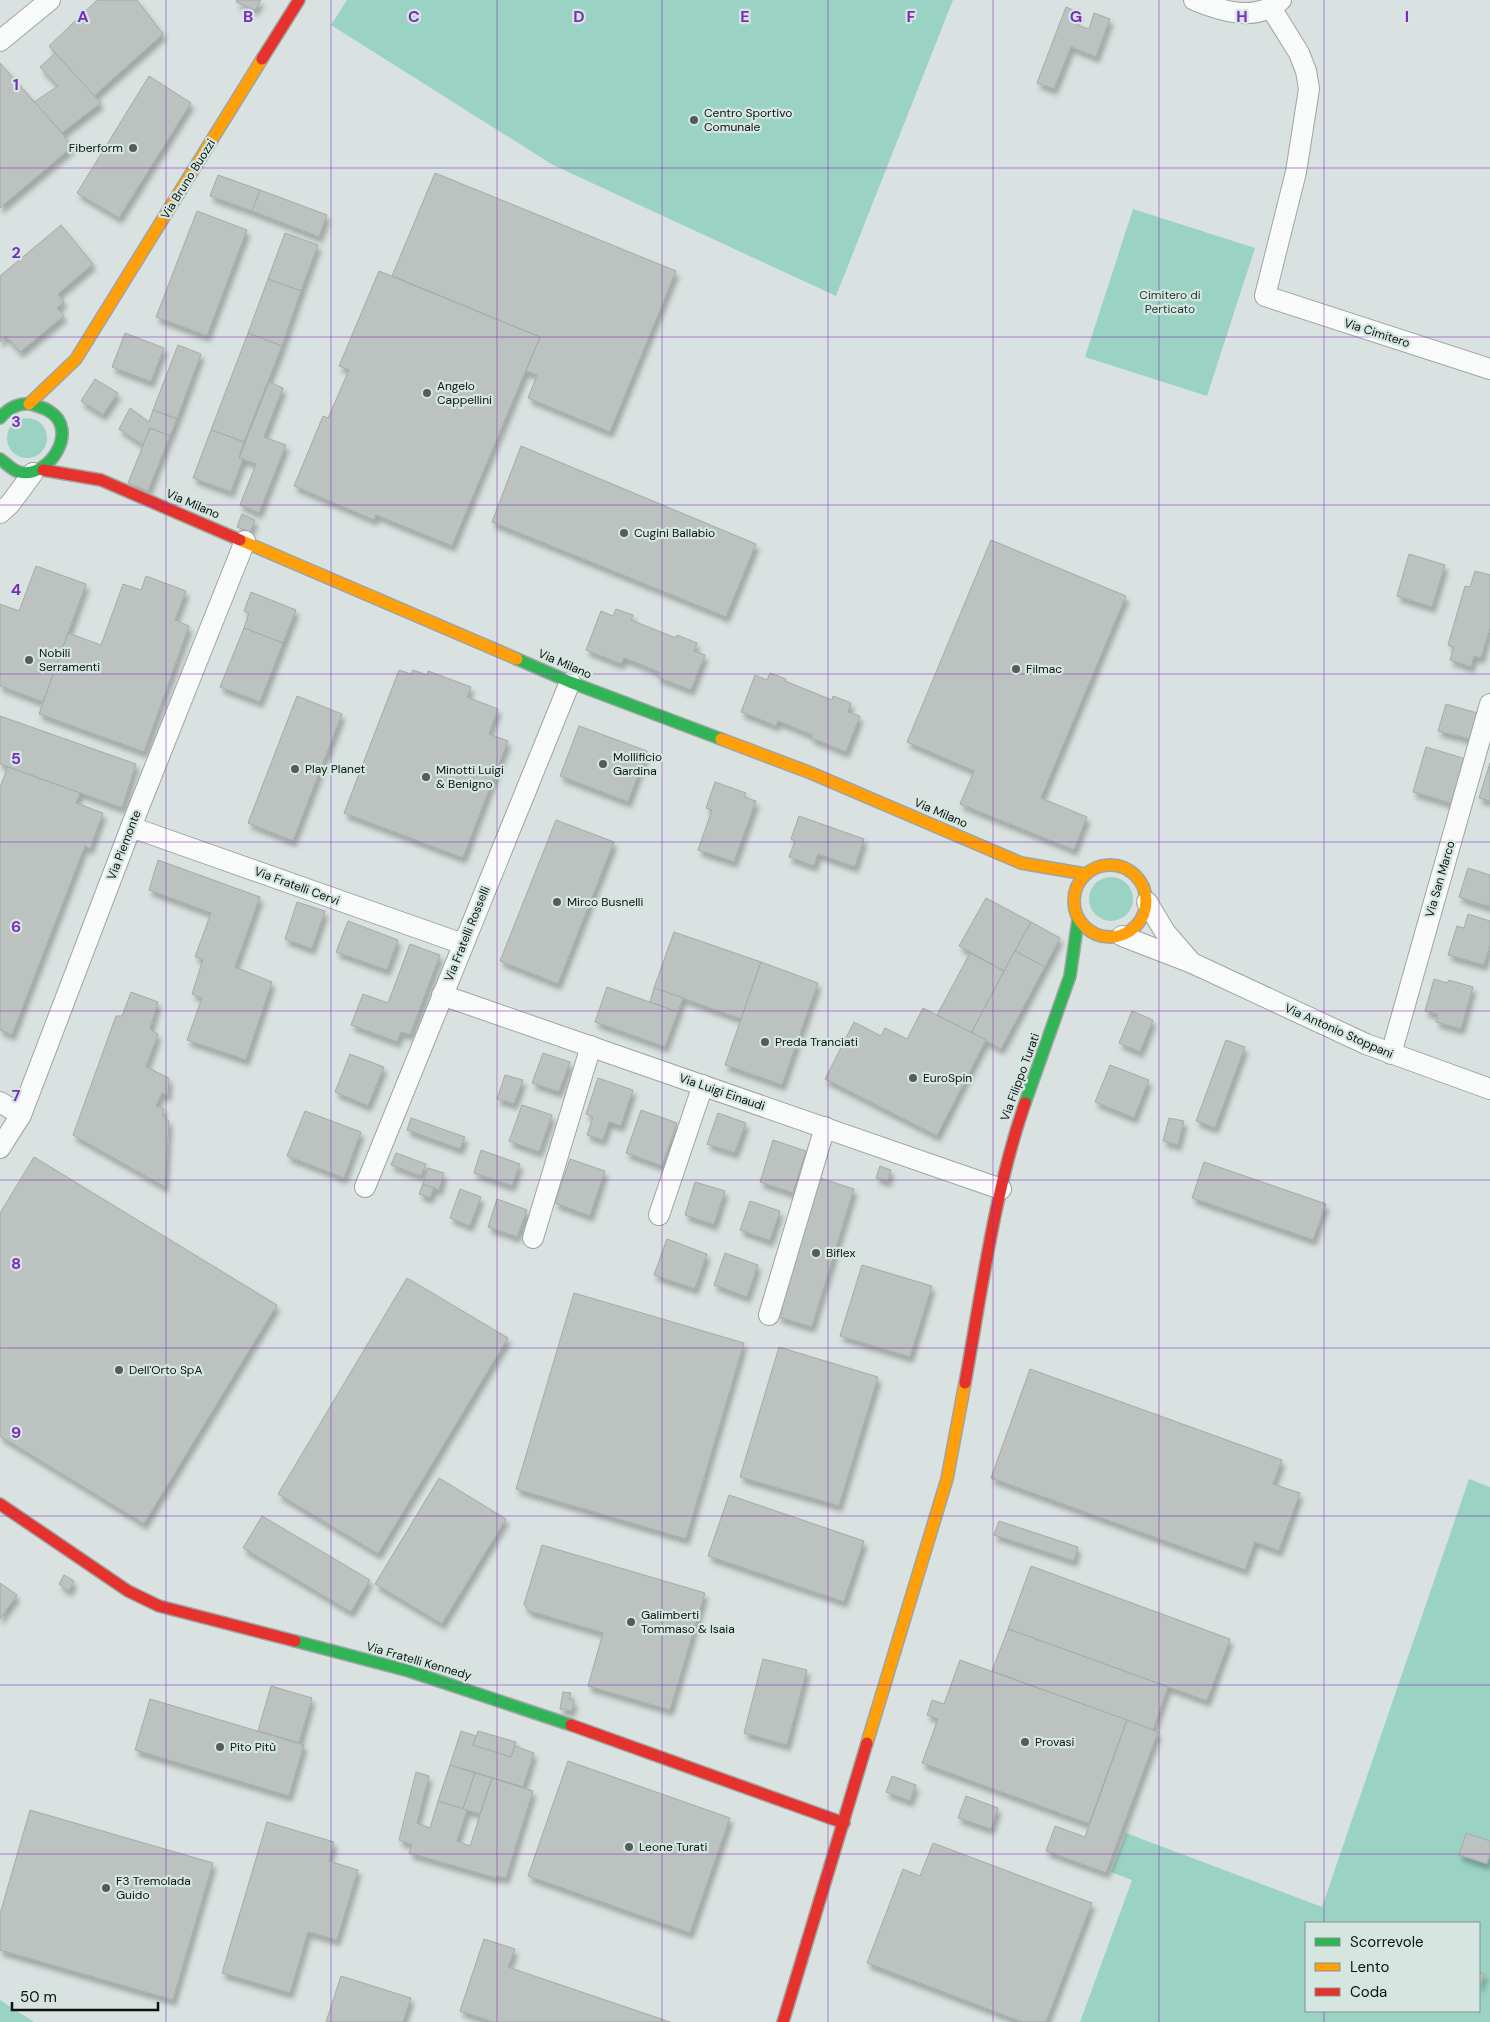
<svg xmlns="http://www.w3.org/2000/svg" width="1490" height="2022" font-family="'DM Sans',sans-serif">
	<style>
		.green { fill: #9ad3c4; fill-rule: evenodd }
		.building { fill: #bbc2c0; stroke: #a4aba9; filter: url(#shadow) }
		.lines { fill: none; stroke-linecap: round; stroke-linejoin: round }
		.street-casing { stroke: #9ea5a3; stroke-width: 22 }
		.fast-casing { stroke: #9ea5a3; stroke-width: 14 }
		.slow-casing { stroke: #9ea5a3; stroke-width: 14 }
		.jam-casing { stroke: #9ea5a3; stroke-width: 14 }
		.street { stroke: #f9fbfa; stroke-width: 20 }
		.fast { stroke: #30b455; stroke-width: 11 }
		.slow { stroke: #ff9f0a; stroke-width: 11 }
		.jam { stroke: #e5322d; stroke-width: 11 }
		.grid { fill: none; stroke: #7b2cbf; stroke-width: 1; stroke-opacity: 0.55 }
		.poi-dot { fill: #545b59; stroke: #d5e6e1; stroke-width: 2 }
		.labels { text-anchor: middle; stroke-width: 4.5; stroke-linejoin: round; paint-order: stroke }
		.poi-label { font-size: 12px; fill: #0c1311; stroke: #d5e6e1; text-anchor: start }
		.street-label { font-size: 12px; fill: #0c1311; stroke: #d5e6e1 }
		.park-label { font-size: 12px; fill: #1f362f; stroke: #d5e6e1 }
		.grid-label { font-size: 16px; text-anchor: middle; font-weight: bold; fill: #7b2cbf; stroke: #d5e6e1; stroke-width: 4.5; stroke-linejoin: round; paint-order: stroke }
	</style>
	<defs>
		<filter id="shadow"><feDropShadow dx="3" dy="5.5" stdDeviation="2.5" flood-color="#0004"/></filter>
	</defs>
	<rect width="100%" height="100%" fill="#d9e2e0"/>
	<!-- green -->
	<g class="green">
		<polygon points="347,0 953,0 836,296 553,165 331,25"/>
		<polygon points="1133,209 1255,248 1207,396 1085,357"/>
		<circle cx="27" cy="438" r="20"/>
		<circle cx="1111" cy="899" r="22"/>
		<path d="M 1469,1479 L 1490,1487 L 1490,2022 L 1080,2022 L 1132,1880 L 1111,1872 L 1126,1833 L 1322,1907 ZM 1306,1923 L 1479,1923 L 1479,2011 L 1306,2011 Z"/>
		<polygon points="0,2000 34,2022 0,2022"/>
	</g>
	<!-- building -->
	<g class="building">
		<polygon points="97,0 137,0 163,34 94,96 49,46"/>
		<polygon points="237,0 261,0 255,10 236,2"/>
		<polygon points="1066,7 1078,12 1074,24 1089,29 1094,13 1110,19 1096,57 1071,47 1054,89 1037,83"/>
		<polygon points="55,53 101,103 62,133 34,102 58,86 40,67"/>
		<polygon points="0,63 62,133 72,147 0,208"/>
		<polygon points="149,76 191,103 119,218 77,193"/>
		<polygon points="435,173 676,271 610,432 528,398 537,375 526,371 540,337 392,276"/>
		<polygon points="218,175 260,190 252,211 210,196"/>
		<polygon points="260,190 327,215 319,237 252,211"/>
		<polygon points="197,211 247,230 207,336 156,317"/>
		<polygon points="61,225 93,264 58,294 64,302 57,308 64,316 20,352 6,336 0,342 0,276"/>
		<polygon points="285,233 318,245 301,291 268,279"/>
		<polygon points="379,271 540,337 452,546 376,515 374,520 294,486 323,416 328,418 349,370 339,366"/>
		<polygon points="268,279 301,291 282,346 248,333"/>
		<polygon points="125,333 164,348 151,382 112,367"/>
		<polygon points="248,333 282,346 244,442 211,430"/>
		<polygon points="178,345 201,354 177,419 153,410"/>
		<polygon points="95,379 118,393 103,415 81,401"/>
		<polygon points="269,382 283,388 264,437 286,445 259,513 240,505 256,464 239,458"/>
		<polygon points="130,408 149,422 153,410 177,419 170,436 150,428 143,445 119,429"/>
		<polygon points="150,428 170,436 148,491 128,483"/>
		<polygon points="211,430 244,442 239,458 243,459 231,492 193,478"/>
		<polygon points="521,446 756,544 726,617 492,522"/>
		<polygon points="242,514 255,520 250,532 237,527"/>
		<polygon points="991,540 1126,596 1041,798 1087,817 1074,850 960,804 974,771 907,742"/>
		<polygon points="1409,554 1445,565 1432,607 1397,596"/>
		<polygon points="36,566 86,584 43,702 0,686 0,604 19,611"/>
		<polygon points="1475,571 1490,575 1490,628 1481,658 1474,656 1471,667 1450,660 1454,647 1448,645 1465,586 1470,587"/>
		<polygon points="146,576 186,591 175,620 189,626 144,752 39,714 68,633 101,645 123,584 141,590"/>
		<polygon points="251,592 296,610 283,643 244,628 249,613 244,611"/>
		<polygon points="616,609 633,615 631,620 676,638 677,635 697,643 694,651 705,655 691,690 657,677 659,672 624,658 621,664 586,650 601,611 613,616"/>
		<polygon points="244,628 283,643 260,702 220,687"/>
		<polygon points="399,670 411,674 413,670 427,675 428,671 471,687 467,697 498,709 489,734 508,741 463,858 344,813"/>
		<polygon points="770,673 786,679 785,681 832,700 833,696 851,703 848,712 860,716 846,752 811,738 812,735 778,721 776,726 741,712 755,675 767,680"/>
		<polygon points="297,696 342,714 293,841 248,823"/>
		<polygon points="1446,704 1477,713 1470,739 1438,731"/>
		<polygon points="0,716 136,764 122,808 0,764"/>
		<polygon points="579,726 647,751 628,802 560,776"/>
		<polygon points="1426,747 1466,759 1453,804 1413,792"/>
		<polygon points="1490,763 1490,801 1479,798"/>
		<polygon points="8,767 80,793 76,803 103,813 90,849 85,846 12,1035 0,1030 0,787"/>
		<polygon points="715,782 746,793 744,797 756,801 734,862 698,850 712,810 706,808"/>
		<polygon points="799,816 864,839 855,867 818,854 814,866 789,857 795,841 791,839"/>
		<polygon points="556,820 614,842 558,984 500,961"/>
		<polygon points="158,860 260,897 235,967 272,982 246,1060 187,1040 202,998 192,994 203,959 195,957 211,913 149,890"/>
		<polygon points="1468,868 1490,875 1490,907 1459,897"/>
		<polygon points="986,898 1031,922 1004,971 959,946"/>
		<polygon points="297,902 325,911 312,949 285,939"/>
		<polygon points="1468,914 1490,921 1490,946 1484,965 1448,955 1457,926 1464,928"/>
		<polygon points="348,921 398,940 387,970 336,952"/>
		<polygon points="1031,922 1060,938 1045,967 1015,951"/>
		<polygon points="674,932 761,962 741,1019 654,988"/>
		<polygon points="410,944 440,955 410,1035 401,1032 397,1042 351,1025 363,994 388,1003"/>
		<polygon points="1015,951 1045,967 1001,1049 971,1033"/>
		<polygon points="970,953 1004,971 971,1033 937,1015"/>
		<polygon points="761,962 818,983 782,1085 725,1065"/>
		<polygon points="1434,979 1447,983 1449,980 1473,987 1461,1029 1436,1022 1438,1014 1425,1011"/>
		<polygon points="607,987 678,1012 665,1047 595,1022"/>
		<polygon points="654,988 683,998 678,1012 650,1002"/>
		<polygon points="131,992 158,1002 150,1029 158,1034 146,1067 169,1078 168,1096 162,1093 156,1106 164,1109 162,1116 169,1121 165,1187 73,1135 116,1016 122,1016"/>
		<polygon points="923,1008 986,1040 937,1136 825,1079 854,1022 881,1036 885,1028 907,1039"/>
		<polygon points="1132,1011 1153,1020 1140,1052 1119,1043"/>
		<polygon points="1226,1040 1245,1047 1215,1128 1196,1121"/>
		<polygon points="543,1053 570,1062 559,1092 532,1083"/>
		<polygon points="350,1054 384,1067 368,1106 335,1092"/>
		<polygon points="1110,1065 1149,1080 1134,1118 1095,1102"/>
		<polygon points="505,1075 523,1080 514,1104 497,1099"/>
		<polygon points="598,1078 633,1090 621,1126 609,1122 603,1140 587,1135 593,1117 586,1114"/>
		<polygon points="522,1105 552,1115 539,1152 509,1141"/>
		<polygon points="641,1110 677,1123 662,1166 626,1153"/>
		<polygon points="305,1111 361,1132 344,1178 287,1156"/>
		<polygon points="718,1113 746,1123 735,1153 707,1144"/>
		<polygon points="411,1118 465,1137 460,1149 407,1130"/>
		<polygon points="1169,1118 1184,1121 1178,1145 1163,1141"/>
		<polygon points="773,1140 806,1151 793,1193 760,1182"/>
		<polygon points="481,1150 520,1164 512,1186 474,1173"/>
		<polygon points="396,1153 426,1164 421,1176 391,1165"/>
		<polygon points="34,1157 277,1305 144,1524 0,1436 0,1213"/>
		<polygon points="570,1159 605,1171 590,1216 555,1203"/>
		<polygon points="1204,1162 1326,1204 1313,1240 1192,1198"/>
		<polygon points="880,1166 891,1170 888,1181 876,1178"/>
		<polygon points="428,1168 444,1173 439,1190 423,1184"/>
		<polygon points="820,1178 854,1189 812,1327 778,1317"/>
		<polygon points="695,1182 725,1191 714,1225 685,1215"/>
		<polygon points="423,1184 434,1188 430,1198 419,1194"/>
		<polygon points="460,1189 481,1197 470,1226 450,1218"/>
		<polygon points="497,1199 527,1210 517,1237 488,1227"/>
		<polygon points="750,1201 780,1211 770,1241 740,1230"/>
		<polygon points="667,1239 707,1254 695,1289 654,1275"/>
		<polygon points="725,1253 758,1265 747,1297 714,1285"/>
		<polygon points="862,1265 932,1286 910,1357 840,1336"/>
		<polygon points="407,1278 508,1338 378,1554 278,1494"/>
		<polygon points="574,1293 744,1343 686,1539 516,1489"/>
		<polygon points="779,1347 878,1377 839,1506 740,1477"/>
		<polygon points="1030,1369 1282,1460 1273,1484 1300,1493 1279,1551 1255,1542 1245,1570 991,1478"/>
		<polygon points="439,1478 506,1519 442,1624 375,1584"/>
		<polygon points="729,1495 864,1541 844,1602 708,1556"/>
		<polygon points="262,1516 370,1580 351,1612 243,1548"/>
		<polygon points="999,1521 1078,1547 1074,1561 994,1535"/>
		<polygon points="542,1545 705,1593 670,1710 588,1686 603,1633 529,1611 524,1604"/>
		<polygon points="1031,1566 1230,1639 1207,1701 1008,1629"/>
		<polygon points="64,1575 74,1581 69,1591 59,1584"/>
		<polygon points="0,1583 17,1595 0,1619"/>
		<polygon points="1008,1629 1168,1687 1153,1730 992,1671"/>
		<polygon points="763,1659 807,1670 787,1745 744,1733"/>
		<polygon points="960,1660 1127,1720 1089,1824 922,1763 938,1719 927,1715 932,1700 944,1704"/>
		<polygon points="271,1686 312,1698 299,1743 258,1731"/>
		<polygon points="563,1692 571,1693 569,1699 574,1701 572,1711 560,1709"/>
		<polygon points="150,1699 304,1745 289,1796 135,1750"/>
		<polygon points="1127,1720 1158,1732 1106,1873 1046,1851 1055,1826 1085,1837"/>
		<polygon points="461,1731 476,1736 473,1745 511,1757 515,1746 534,1753 523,1787 450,1765"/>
		<polygon points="478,1731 516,1742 511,1757 473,1745"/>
		<polygon points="568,1761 730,1818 690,1933 528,1876"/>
		<polygon points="450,1765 475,1773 463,1809 438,1801"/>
		<polygon points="416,1772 429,1776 417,1823 430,1828 438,1801 467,1810 457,1841 470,1846 492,1778 533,1791 506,1878 497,1876 496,1878 409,1853 412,1845 399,1840"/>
		<polygon points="475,1773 492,1778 480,1814 463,1809"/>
		<polygon points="892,1776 916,1785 910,1801 886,1792"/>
		<polygon points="966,1796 998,1808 991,1829 958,1818"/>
		<polygon points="30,1810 213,1863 173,2000 0,1950 0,1914"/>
		<polygon points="267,1822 334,1842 329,1861 358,1870 337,1940 308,1932 290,1993 222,1973"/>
		<polygon points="1466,1833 1490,1841 1490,1854 1487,1864 1459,1855"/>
		<polygon points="933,1843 1092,1903 1046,2022 1022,2022 867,1963 903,1869 920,1876"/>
		<polygon points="484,1939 515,1949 508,1967 670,2022 493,2022 460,2011"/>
		<polygon points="1479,1972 1484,1974 1479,1988"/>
		<polygon points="341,1976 411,1998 403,2022 326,2022"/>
	</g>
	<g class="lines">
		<defs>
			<g id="street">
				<path d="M 1194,0 C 1221,11 1256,23 1281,0"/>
				<polyline points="1271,8 1299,53 1306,71 1309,89 1296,172 1265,296 1490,369"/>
				<polyline points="0,41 50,0"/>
				<polyline points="0,513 10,504 33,473"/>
				<polyline points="131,827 463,944"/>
				<polyline points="1147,902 1165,932 1190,961"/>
				<polyline points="1122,936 1192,963 1366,1044 1490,1089"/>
				<polyline points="442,995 1001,1189"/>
				<polyline points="1391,1054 1490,704"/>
				<polyline points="0,1102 21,1115"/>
				<polyline points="0,1148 21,1115 131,827 245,541"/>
				<polyline points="365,1187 570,682"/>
				<polyline points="659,1215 703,1085"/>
				<polyline points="533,1238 591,1046"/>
				<polyline points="769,1315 825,1127"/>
			</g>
			<g id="fast">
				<path d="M 0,418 C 8,408 21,401 34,405 C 39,407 45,408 49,411 C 80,429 50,479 19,472 C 12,470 6,463 0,459"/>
				<polyline points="517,659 570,682 721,739"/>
				<polyline points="1025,1103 1070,976 1078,920"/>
				<polyline points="295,1641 409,1671 571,1725"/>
			</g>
			<g id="slow">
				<polyline points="29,404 76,359 262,59"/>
				<polyline points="240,540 517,659"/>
				<polyline points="721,739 811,773 1021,863 1085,874"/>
				<circle cx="1110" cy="901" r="36"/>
				<polyline points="867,1743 947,1479 965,1383"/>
			</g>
			<g id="jam">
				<polyline points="262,59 299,0"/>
				<polyline points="43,470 101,480 240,540"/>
				<path d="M 965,1383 C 982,1290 994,1193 1025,1103"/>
				<polyline points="0,1504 128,1591 159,1606 295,1641"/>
				<polyline points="571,1725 844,1823"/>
				<polyline points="783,2022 867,1743"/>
			</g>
		</defs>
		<!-- street casing -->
		<use href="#street" class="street-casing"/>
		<!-- fast casing -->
		<use href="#fast" class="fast-casing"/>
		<!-- slow casing -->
		<use href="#slow" class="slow-casing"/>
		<!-- jam casing -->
		<use href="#jam" class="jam-casing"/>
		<!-- street -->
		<use href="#street" class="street"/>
		<!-- fast -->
		<use href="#fast" class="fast"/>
		<!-- slow -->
		<use href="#slow" class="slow"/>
		<!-- jam -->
		<use href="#jam" class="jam"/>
	</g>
	<!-- grid -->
	<path class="grid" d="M 166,0 L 166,2022M 331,0 L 331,2022M 497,0 L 497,2022M 662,0 L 662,2022M 828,0 L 828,2022M 993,0 L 993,2022M 1159,0 L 1159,2022M 1324,0 L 1324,1923M 0,168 L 1490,168M 0,337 L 1490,337M 0,505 L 1490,505M 0,674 L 1490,674M 0,842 L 1490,842M 0,1011 L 1490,1011M 0,1180 L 1490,1180M 0,1348 L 1490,1348M 0,1516 L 1490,1516M 0,1685 L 1490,1685M 0,1854 L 1490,1854M 1324,2011 L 1324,2022"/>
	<!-- markers -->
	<g class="poi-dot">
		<circle cx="694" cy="120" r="5"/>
		<circle cx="133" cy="148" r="5"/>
		<circle cx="427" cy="393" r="5"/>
		<circle cx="624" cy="533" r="5"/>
		<circle cx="29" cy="660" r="5"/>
		<circle cx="1016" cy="669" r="5"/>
		<circle cx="603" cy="764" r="5"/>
		<circle cx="295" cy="769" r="5"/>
		<circle cx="426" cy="777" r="5"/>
		<circle cx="557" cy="902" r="5"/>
		<circle cx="765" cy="1042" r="5"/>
		<circle cx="913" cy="1078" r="5"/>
		<circle cx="816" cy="1253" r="5"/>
		<circle cx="119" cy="1370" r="5"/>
		<circle cx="631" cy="1622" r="5"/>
		<circle cx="1025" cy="1742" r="5"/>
		<circle cx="220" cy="1747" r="5"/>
		<circle cx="629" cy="1847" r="5"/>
		<circle cx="106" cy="1888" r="5"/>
	</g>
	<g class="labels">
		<!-- poi labels -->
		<g class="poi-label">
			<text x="704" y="117">Centro Sportivo<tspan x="704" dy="14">Comunale</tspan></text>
			<text x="123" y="152" text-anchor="end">Fiberform</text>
			<text x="437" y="390">Angelo<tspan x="437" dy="14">Cappellini</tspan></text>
			<text x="634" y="537">Cugini Ballabio</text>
			<text x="39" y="657">Nobili<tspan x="39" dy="14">Serramenti</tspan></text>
			<text x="1026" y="673">Filmac</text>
			<text x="613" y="761">Mollificio<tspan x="613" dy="14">Gardina</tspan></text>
			<text x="305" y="773">Play Planet</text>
			<text x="436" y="774">Minotti Luigi<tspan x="436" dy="14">&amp; Benigno</tspan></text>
			<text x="567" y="906">Mirco Busnelli</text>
			<text x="775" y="1046">Preda Tranciati</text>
			<text x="923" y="1082">EuroSpin</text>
			<text x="826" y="1257">Biflex</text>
			<text x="129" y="1374">Dell'Orto SpA</text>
			<text x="641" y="1619">Galimberti<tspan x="641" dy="14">Tommaso &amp; Isaia</tspan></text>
			<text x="1035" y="1746">Provasi</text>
			<text x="230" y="1751">Pito Pitù</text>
			<text x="639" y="1851">Leone Turati</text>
			<text x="116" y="1885">F3 Tremolada<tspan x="116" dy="14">Guido</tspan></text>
		</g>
		<!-- street labels -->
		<g class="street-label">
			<text transform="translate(188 179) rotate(-58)" y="4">Via Bruno Buozzi</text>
			<text transform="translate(1377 333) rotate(18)" y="4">Via Cimitero</text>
			<text transform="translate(193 504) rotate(23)" y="4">Via Milano</text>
			<text transform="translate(565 664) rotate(23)" y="4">Via Milano</text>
			<text transform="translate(941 813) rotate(23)" y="4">Via Milano</text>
			<text transform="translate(124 845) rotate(-69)" y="4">Via Piemonte</text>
			<text transform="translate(1440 879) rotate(-74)" y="4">Via San Marco</text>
			<text transform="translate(297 886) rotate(20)" y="4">Via Fratelli Cervi</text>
			<text transform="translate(467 934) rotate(-68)" y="4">Via Fratelli Rosselli</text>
			<text transform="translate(1339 1031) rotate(24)" y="4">Via Antonio Stoppani</text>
			<text transform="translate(1020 1077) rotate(-70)" y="4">Via Filippo Turati</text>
			<text transform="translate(722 1092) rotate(19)" y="4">Via Luigi Einaudi</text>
			<text transform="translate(419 1661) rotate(16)" y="4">Via Fratelli Kennedy</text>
		</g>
		<!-- park labels -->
		<g class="park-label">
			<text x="1170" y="299">Cimitero di<tspan x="1170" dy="14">Perticato</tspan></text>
		</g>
	</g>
	<g class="grid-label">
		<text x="83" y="22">A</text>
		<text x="248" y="22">B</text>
		<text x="414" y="22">C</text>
		<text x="579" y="22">D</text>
		<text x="745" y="22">E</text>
		<text x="911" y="22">F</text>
		<text x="1076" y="22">G</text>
		<text x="1242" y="22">H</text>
		<text x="1407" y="22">I</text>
		<text x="16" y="90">1</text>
		<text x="16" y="258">2</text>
		<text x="16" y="427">3</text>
		<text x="16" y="595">4</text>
		<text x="16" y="764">5</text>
		<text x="16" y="932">6</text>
		<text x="16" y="1101">7</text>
		<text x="16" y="1269">8</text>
		<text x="16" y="1438">9</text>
	</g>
	<!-- legend -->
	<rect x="1305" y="1922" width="175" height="90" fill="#d5e6e1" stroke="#85928e"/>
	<rect x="1315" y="1938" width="25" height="8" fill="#30b455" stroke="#85928e"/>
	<text x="1350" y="1947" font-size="15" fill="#0c1311">Scorrevole</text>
	<rect x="1315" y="1963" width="25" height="8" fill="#ff9f0a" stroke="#85928e"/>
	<text x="1350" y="1972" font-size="15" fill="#0c1311">Lento</text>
	<rect x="1315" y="1988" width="25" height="8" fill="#e5322d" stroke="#85928e"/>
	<text x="1350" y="1997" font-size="15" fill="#0c1311">Coda</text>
	<!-- scale -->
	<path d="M12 2002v8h146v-8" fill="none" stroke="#0c1311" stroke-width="2.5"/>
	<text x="20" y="2002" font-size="15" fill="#0c1311" stroke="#d5e6e1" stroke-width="4" paint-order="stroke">50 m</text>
</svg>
